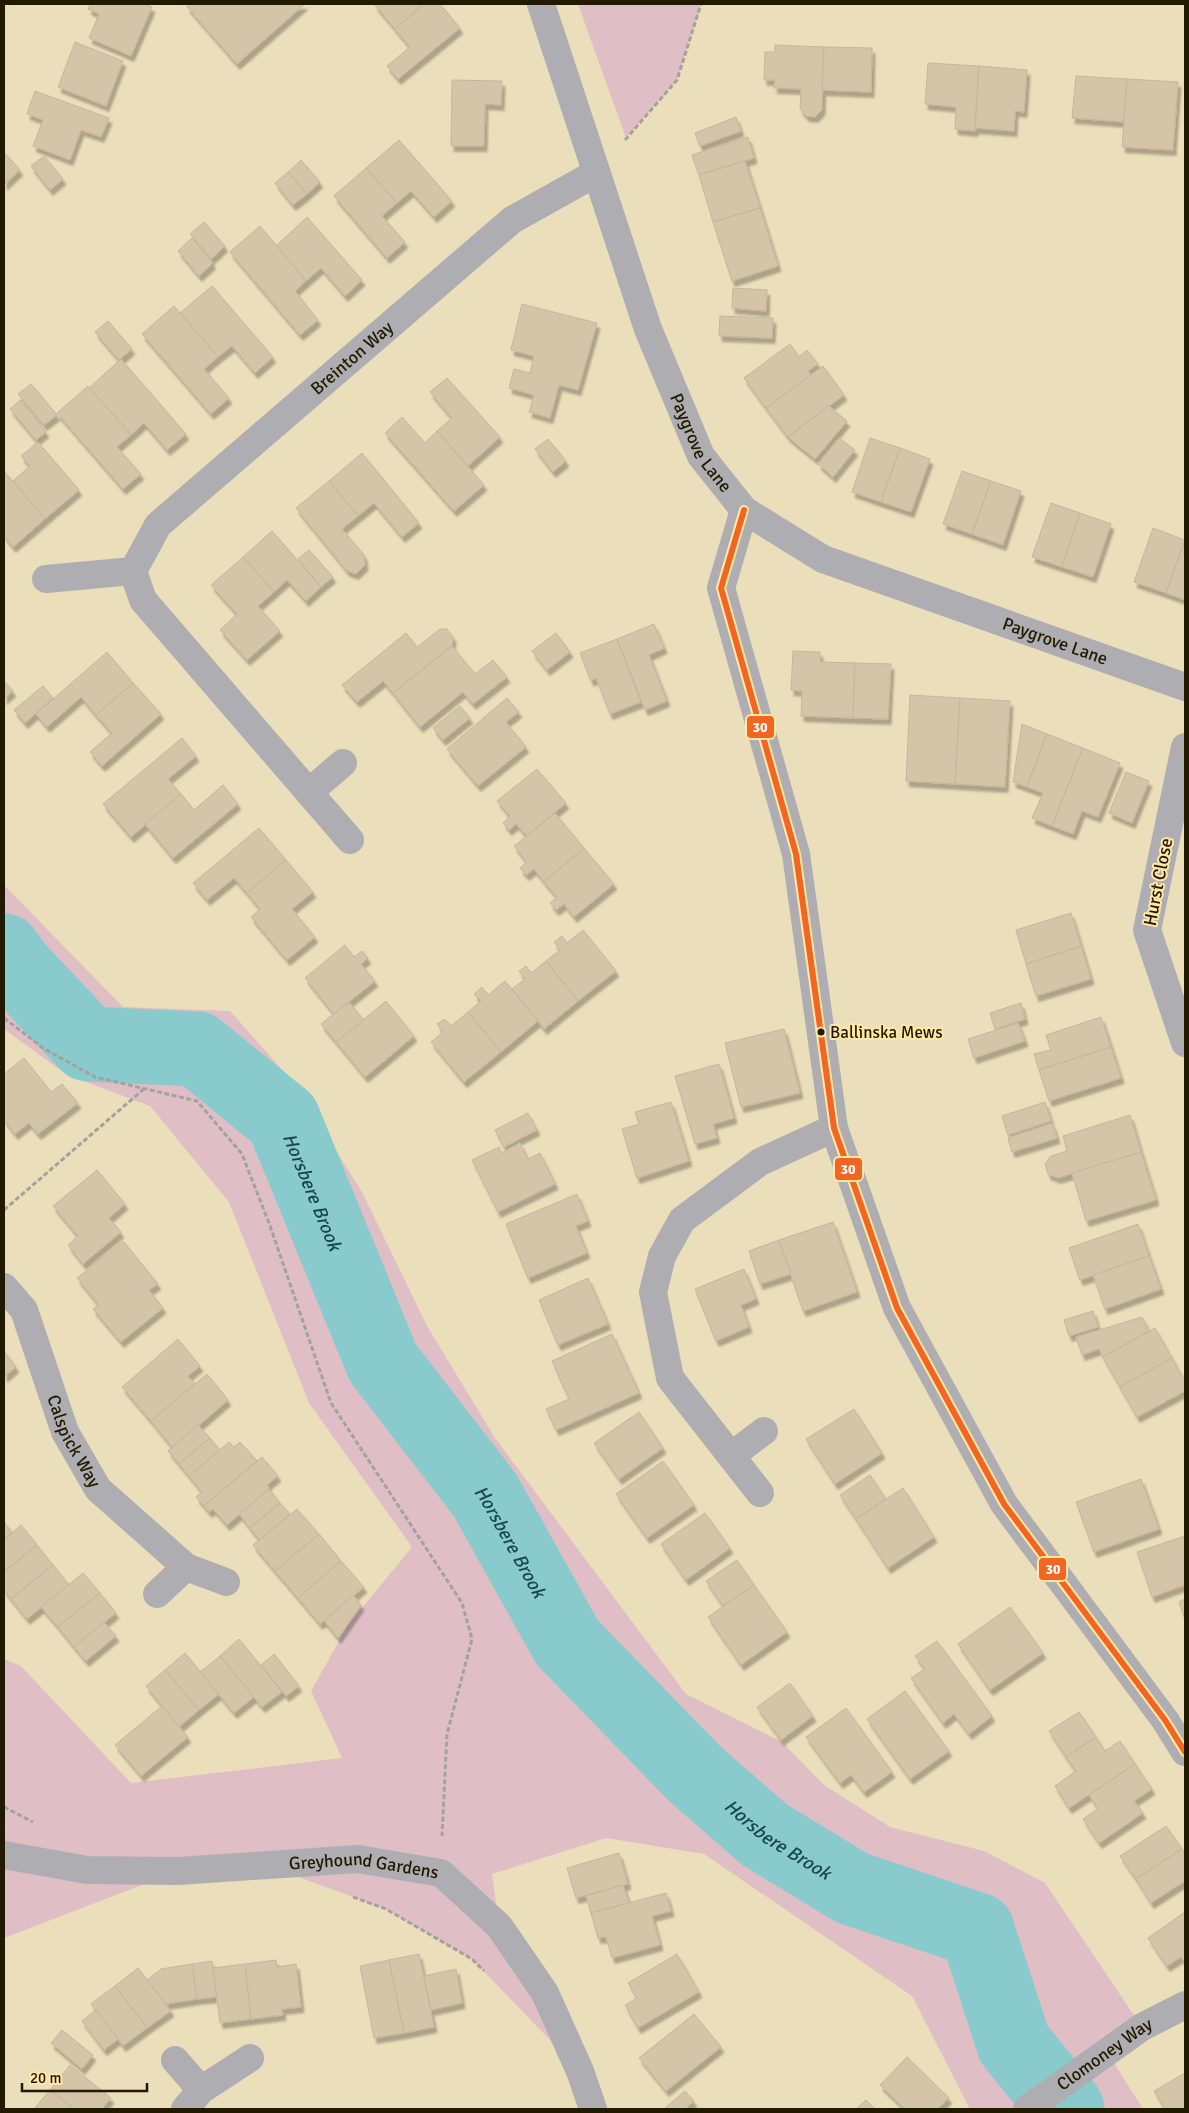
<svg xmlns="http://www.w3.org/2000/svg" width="1189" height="2113" font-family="Signika,sans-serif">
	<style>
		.green { fill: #dfbec6 }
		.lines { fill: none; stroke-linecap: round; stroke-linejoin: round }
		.river { stroke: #89cbcd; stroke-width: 75 }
		.building { fill: #d4c5a9; stroke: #c5b69c; filter: url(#shadow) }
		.path { stroke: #a4a29d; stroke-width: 3; stroke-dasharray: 5 2.5; stroke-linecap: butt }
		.street { stroke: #aeaeb2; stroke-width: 28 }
		.bus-1-casing { stroke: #ffe7a6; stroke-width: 10 }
		.bus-1 { stroke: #f26522; stroke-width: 6 }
		.bus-dot { fill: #221901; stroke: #ffe7a6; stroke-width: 2 }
		.labels { text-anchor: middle; stroke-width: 4; stroke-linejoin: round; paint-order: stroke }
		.bus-label { font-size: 17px; fill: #221901; stroke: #ffe7a6; text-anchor: start }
		.street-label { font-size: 18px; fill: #221901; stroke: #ffe7a6 }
		.water-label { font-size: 19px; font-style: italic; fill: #18464d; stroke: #ffe7a6 }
		.line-badge { stroke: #ffe7a6; stroke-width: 2 }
		.badge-label { font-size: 14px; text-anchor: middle; font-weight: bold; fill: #fff }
	</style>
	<defs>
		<filter id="shadow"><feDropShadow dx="3" dy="5.5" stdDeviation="1" flood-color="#0004"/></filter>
	</defs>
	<rect width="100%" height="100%" fill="#ebdeba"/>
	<!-- green -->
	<g class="green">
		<polygon points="578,4 701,4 677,80 626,138"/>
		<polygon points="4,885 123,1007 230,1011 293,1082 362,1192 427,1326 495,1438 686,1694 782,1742 824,1785 890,1827 984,1851 1045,1883 1142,2027 1107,2052 1143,2109 970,2109 912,1996 704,1854 606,1838 492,1874 499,1926 580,2071 472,1959 386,1909 268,1866 178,1871 4,1938 4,1659 21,1666 131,1783 342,1758 311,1691 348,1625 412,1547 309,1403 229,1202 150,1106 67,1075 4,1029"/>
	</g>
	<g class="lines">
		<!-- river -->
		<path class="river" id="s1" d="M 4,951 L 17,969 L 88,1044 L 197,1049 L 283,1119 L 383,1363 L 485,1495 L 567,1642 L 695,1774 L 765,1835 L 852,1888 L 977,1930 L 1014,2044 L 1067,2109"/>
	</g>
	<!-- building -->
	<g class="building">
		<polygon points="91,4 144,4 152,7 131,56 89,38 99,14 88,9"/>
		<polygon points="190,4 305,4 237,64 187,7"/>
		<polygon points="374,4 424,4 395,29"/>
		<polygon points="424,4 440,4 460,28 398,79 387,66 410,47 395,29"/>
		<polygon points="75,42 123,61 106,106 58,87"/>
		<polygon points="775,45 824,47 822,110 815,117 806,116 800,109 801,89 774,88 775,80 764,80 765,52 775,52"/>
		<polygon points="824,47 872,48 871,92 822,90"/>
		<polygon points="928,63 979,66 975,131 955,129 956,107 925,104"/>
		<polygon points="979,66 1027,70 1024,112 1015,111 1014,131 975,128"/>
		<polygon points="1076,76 1127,79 1124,122 1072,118"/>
		<polygon points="1127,79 1178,82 1173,150 1122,147"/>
		<polygon points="452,80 502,81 501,105 485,104 484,146 451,146"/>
		<polygon points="35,91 109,118 101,137 81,130 70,160 33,146 43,120 27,114"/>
		<polygon points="736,117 741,131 700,146 695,133"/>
		<polygon points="748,137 754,158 699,175 692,155"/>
		<polygon points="399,140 452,201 434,217 411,191 397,203 366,168"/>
		<polygon points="4,152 20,170 4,185"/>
		<polygon points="44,156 63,179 50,190 31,166"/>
		<polygon points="301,160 320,182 307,194 288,172"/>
		<polygon points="745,161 760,208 713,222 699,175"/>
		<polygon points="366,168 397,203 382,216 405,242 387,258 334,196"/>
		<polygon points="288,172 307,194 293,205 275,183"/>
		<polygon points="760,208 778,266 732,281 713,222"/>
		<polygon points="307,217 362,280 345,296 321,268 306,281 276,246"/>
		<polygon points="204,222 225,246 211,259 190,234"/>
		<polygon points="260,226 306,281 295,291 318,320 300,335 230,252"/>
		<polygon points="192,238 213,263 199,276 178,251"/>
		<polygon points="212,286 273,357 255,373 232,346 218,357 180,313"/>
		<polygon points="733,288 767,290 766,311 732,308"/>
		<polygon points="522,304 597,323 578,390 559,385 550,418 529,412 534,395 509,388 514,369 530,373 534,356 511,350"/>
		<polygon points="174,306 218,357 204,369 229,398 211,414 142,334"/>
		<polygon points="720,316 773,318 772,338 719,336"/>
		<polygon points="108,321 132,349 119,360 95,332"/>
		<polygon points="790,344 799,357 807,350 818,364 808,371 811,375 766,408 744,378"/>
		<polygon points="121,359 186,434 167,450 144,423 131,435 89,388"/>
		<polygon points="823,366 844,395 788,437 766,408"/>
		<polygon points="447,378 500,437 468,466 437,431 452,418 430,392"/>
		<polygon points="31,384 57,415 44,425 18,394"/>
		<polygon points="88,386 131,435 117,447 141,474 123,489 57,413"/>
		<polygon points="20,400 46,432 36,440 10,409"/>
		<polygon points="829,406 847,421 815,459 788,437"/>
		<polygon points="402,417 425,443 437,431 484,485 454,511 385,433"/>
		<polygon points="839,438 855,450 833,477 818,464"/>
		<polygon points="870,438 900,448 881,502 852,492"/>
		<polygon points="548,439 566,461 553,472 535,449"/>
		<polygon points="38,442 79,490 45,519 13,481 30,466 21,456"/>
		<polygon points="900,448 930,459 911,512 881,502"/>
		<polygon points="362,453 419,523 402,537 374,503 358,516 329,481"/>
		<polygon points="4,471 45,519 13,547 4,536"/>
		<polygon points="962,471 991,481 972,534 943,524"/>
		<polygon points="329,481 358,516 342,529 364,555 365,565 356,574 347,571 296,508"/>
		<polygon points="991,481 1021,491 1003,545 972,534"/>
		<polygon points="1051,503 1080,513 1062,567 1032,557"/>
		<polygon points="1080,513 1111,524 1093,577 1062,567"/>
		<polygon points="1153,528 1185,540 1166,593 1134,582"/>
		<polygon points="272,531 321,587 306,601 287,580 274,592 243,557"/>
		<polygon points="1185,540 1185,600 1166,593"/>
		<polygon points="309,550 333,577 321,587 298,559"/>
		<polygon points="243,557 274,592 258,606 280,631 247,660 220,630 237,614 211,585"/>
		<polygon points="654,624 664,648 649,655 667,701 645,710 617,639"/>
		<polygon points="440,629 447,629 453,637 452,646 393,693 383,681 357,702 342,685 406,633 417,647"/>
		<polygon points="556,633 570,652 547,670 532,651"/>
		<polygon points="617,639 641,702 610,714 596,678 591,681 580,653"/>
		<polygon points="452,646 475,674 493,660 507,677 473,704 463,692 420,727 393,693"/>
		<polygon points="793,651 820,652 820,662 855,663 853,718 801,716 802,691 791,690"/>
		<polygon points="107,652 133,683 96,715 81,697 47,727 36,714"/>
		<polygon points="855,663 891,664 888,719 853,718"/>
		<polygon points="4,681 13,691 4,699"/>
		<polygon points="133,683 161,714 102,766 90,752 112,733 96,715"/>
		<polygon points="43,686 53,698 25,723 14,710"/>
		<polygon points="910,695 960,698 955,784 906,781"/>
		<polygon points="507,698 519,712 506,722 526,747 478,786 447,749"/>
		<polygon points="960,698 1010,701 1005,787 955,784"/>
		<polygon points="460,706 470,718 443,740 433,728"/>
		<polygon points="1022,724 1047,734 1027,787 1013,782"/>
		<polygon points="1047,734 1083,748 1052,826 1032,818 1043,793 1027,787"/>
		<polygon points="182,738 196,756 168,779 181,794 131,837 103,804"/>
		<polygon points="1083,748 1120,763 1098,817 1082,811 1073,834 1052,826"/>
		<polygon points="537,769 566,803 527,836 516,824 509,830 503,823 510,816 497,801"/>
		<polygon points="1126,772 1149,781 1132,823 1109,813"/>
		<polygon points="223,785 238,804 173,858 145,824 181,794 194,810"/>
		<polygon points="555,813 584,848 544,882 534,869 526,875 520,868 527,862 514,846"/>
		<polygon points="259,828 286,860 247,893 234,878 207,900 193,883"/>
		<polygon points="584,848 614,884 574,917 564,904 556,910 550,903 557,897 544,882"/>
		<polygon points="286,860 313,892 292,909 315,937 287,960 251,917 260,909 247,893"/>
		<polygon points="1071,913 1081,946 1026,964 1016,930"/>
		<polygon points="583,930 616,971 578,1001 546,961 560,950 554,942 562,936 567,943"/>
		<polygon points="345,945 354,957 362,951 368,958 361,964 375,981 334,1014 305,978"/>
		<polygon points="1081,946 1091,979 1036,996 1026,964"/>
		<polygon points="546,961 578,1001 544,1029 512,989 525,979 519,971 526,966 531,973"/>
		<polygon points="505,981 538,1021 501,1052 468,1012 481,1001 474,994 482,987 488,995"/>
		<polygon points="386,1001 414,1036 365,1077 336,1042"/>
		<polygon points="349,1002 364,1020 336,1042 321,1024"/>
		<polygon points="1021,1003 1025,1019 995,1029 990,1013"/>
		<polygon points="468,1012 501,1052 464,1082 431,1042 443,1032 437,1024 445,1019 451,1026"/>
		<polygon points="1101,1017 1111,1047 1039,1070 1034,1054 1051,1050 1046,1035"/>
		<polygon points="1018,1023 1025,1041 974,1058 968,1039"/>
		<polygon points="784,1029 800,1093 741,1107 725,1043"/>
		<polygon points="1111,1047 1121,1078 1049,1101 1039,1070"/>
		<polygon points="24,1058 51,1092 62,1084 78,1103 38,1134 29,1123 15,1134 4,1120 4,1074"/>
		<polygon points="719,1064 734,1118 713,1124 717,1138 695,1144 675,1076"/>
		<polygon points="671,1102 689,1161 637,1178 622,1129 639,1124 635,1112"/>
		<polygon points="1045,1102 1051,1121 1008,1135 1002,1116"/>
		<polygon points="528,1113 537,1130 504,1147 495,1130"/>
		<polygon points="1130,1115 1141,1152 1058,1178 1048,1174 1045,1164 1051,1156 1067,1151 1063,1136"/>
		<polygon points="1052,1123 1057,1138 1012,1152 1008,1138"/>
		<polygon points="520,1143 528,1159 540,1153 555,1184 498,1212 472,1160 499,1147 502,1153"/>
		<polygon points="1141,1152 1156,1200 1086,1221 1072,1173"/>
		<polygon points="97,1170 125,1204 109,1218 121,1232 83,1264 68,1245 78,1236 53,1206"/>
		<polygon points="577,1194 588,1221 576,1226 587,1253 528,1278 506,1224"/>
		<polygon points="833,1222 857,1292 803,1311 779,1240"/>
		<polygon points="1138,1224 1149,1256 1080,1280 1069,1248"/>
		<polygon points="779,1240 791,1274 760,1284 749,1251"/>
		<polygon points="123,1241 158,1284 149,1290 163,1308 121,1342 93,1309 99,1305 77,1278"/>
		<polygon points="1149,1256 1161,1289 1105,1309 1093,1275"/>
		<polygon points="744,1269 756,1299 741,1305 749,1327 716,1341 695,1289"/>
		<polygon points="588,1278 608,1324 558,1345 539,1300"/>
		<polygon points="1093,1311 1098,1327 1069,1336 1064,1320"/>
		<polygon points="1142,1317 1149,1331 1103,1357 1099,1349 1082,1355 1076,1337"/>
		<polygon points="1155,1328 1172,1358 1120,1387 1103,1357"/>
		<polygon points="612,1334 639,1393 556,1430 546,1409 569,1399 552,1361"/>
		<polygon points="178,1339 200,1366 188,1376 195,1384 151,1421 122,1387"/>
		<polygon points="4,1351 16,1367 4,1377"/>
		<polygon points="1172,1358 1185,1382 1185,1391 1137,1417 1120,1387"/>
		<polygon points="207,1374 228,1400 173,1448 151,1421"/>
		<polygon points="854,1409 882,1453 835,1484 806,1439"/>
		<polygon points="639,1412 663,1448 619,1479 594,1443"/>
		<polygon points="198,1425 210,1438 179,1464 168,1451"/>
		<polygon points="210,1438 220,1450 189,1476 179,1464"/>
		<polygon points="229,1442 234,1447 240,1442 257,1461 204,1506 196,1497 202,1492 189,1476"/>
		<polygon points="262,1457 278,1476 267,1485 270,1488 227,1525 213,1509 209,1512 204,1506"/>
		<polygon points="663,1461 694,1505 647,1538 616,1494"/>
		<polygon points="870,1475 886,1499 856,1519 840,1495"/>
		<polygon points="1141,1479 1159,1529 1094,1552 1076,1502"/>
		<polygon points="903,1488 934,1537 888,1568 856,1519"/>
		<polygon points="269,1489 280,1503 250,1528 239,1514"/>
		<polygon points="280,1503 290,1514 260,1540 250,1528"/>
		<polygon points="297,1509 319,1534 275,1571 253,1545"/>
		<polygon points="705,1513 730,1548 686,1580 661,1544"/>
		<polygon points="4,1522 12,1532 4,1540"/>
		<polygon points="21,1525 37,1545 4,1572 4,1540"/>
		<polygon points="319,1534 341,1561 298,1598 275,1571"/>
		<polygon points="1185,1536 1185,1585 1152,1597 1137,1552"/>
		<polygon points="37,1545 53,1565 11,1599 4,1590 4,1572"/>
		<polygon points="737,1560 754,1585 723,1606 706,1581"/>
		<polygon points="341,1561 364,1587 320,1624 298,1598"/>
		<polygon points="53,1565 69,1585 27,1619 11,1599"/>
		<polygon points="83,1573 100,1593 58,1627 41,1607"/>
		<polygon points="754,1585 787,1632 741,1665 708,1617"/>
		<polygon points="100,1593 116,1613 74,1647 58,1627"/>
		<polygon points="353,1595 361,1605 338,1638 324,1621"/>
		<polygon points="1185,1599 1185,1620 1179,1602"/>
		<polygon points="1010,1607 1043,1653 990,1690 958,1644"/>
		<polygon points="104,1622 116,1636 86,1661 74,1647"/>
		<polygon points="239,1639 282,1692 262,1707 220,1656"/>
		<polygon points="937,1641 992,1716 969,1734 954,1714 943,1723 911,1678 925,1669 915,1656"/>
		<polygon points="185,1653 219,1694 199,1710 165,1670"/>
		<polygon points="274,1654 299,1686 286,1696 261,1665"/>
		<polygon points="220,1656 254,1697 234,1713 200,1672"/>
		<polygon points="165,1670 199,1710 179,1727 146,1686"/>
		<polygon points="790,1683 813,1716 781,1740 757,1707"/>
		<polygon points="905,1691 949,1751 910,1779 867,1719"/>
		<polygon points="162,1706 188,1737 141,1776 115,1745"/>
		<polygon points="846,1708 892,1772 864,1792 851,1775 840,1783 806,1737"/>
		<polygon points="1079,1712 1096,1737 1066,1757 1049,1731"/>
		<polygon points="1096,1737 1105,1751 1120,1741 1135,1764 1069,1808 1055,1786 1076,1771 1066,1757"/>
		<polygon points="1135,1764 1152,1789 1134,1801 1143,1813 1099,1843 1083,1819 1098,1809 1089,1795"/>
		<polygon points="1166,1826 1182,1849 1136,1879 1120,1856"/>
		<polygon points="1182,1849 1185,1855 1185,1881 1151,1903 1136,1879"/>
		<polygon points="619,1853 628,1884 576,1898 567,1868"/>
		<polygon points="623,1885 629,1903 591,1913 586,1896"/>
		<polygon points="666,1893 671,1911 652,1916 660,1945 612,1958 606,1937 598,1938 591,1913"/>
		<polygon points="1185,1912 1185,1963 1181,1957 1167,1966 1148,1938"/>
		<polygon points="419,1954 434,2027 404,2033 389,1960"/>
		<polygon points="677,1954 699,1992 638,2028 625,2005 637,1998 628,1983"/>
		<polygon points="276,1960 277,1967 296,1964 301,2007 282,2009 283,2015 251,2019 245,1964"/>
		<polygon points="389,1960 404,2033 374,2038 360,1966"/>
		<polygon points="212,1961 217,1997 197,1999 192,1964"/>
		<polygon points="192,1964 197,1999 166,2004 147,1980 161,1969"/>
		<polygon points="245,1964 251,2019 220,2023 213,1968"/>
		<polygon points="138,1968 171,2011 147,2028 115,1986"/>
		<polygon points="456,1969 462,2003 431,2010 424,1976"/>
		<polygon points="115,1986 147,2028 123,2046 91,2004"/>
		<polygon points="96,2010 118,2039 104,2050 82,2021"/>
		<polygon points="694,2014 721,2047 666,2091 639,2058"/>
		<polygon points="62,2030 93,2055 82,2069 51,2043"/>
		<polygon points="907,2057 949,2098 937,2109 905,2109 880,2085"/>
		<polygon points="70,2065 111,2098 102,2109 74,2109 50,2090"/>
		<polygon points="1185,2073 1185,2109 1165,2109 1154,2091"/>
		<polygon points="50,2090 74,2109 34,2109"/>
		<polygon points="685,2091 694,2101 685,2109 664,2109"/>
		<polygon points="866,2100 875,2109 856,2109"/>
	</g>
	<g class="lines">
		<!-- path -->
		<g class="path">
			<polyline points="625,140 677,80 701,4"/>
			<polyline points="4,1018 43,1048 95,1077 197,1101 242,1154 269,1223 331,1403 462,1603 472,1639 447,1734 442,1836"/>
			<polyline points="4,1210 145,1088"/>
			<polyline points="4,1807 33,1822"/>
			<polyline points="353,1897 386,1909 472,1959 484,1971"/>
		</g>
		<!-- street -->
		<g class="street">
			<path id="s2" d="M 541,4 L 648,329 L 701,456 L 744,510 L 823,559 L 1185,687"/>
			<polyline points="744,510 721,588 796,854 834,1128 897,1308 1004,1504 1165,1720 1185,1752"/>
			<polyline points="46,579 133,571"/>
			<polyline points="1185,747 1147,930 1185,1043"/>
			<polyline points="309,792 343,763"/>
			<path id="s3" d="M 350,840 L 143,600 L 133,571 L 158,525 L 512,220 L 596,173"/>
			<path id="s4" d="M 4,1287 L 24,1310 L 65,1432 L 98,1489 L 186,1567 L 226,1582"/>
			<polyline points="731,1456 764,1431"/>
			<polyline points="760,1493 670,1378 653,1292 662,1256 682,1220 760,1162 834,1128"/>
			<polyline points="157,1594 186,1567"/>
			<path id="s5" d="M 4,1855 L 87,1870 L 178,1871 L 358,1859 L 441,1873 L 499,1926 L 545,1993 L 580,2071 L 593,2109"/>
			<polyline points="175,2060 201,2090"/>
			<polyline points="185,2109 201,2090 250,2058"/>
			<path id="s6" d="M 1027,2109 L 1142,2027 L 1185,2005"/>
		</g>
		<defs>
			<polyline id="bus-1" points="744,510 721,588 796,854 834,1128 897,1308 1004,1504 1165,1720 1185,1752"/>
		</defs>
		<!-- bus-1 casing -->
		<use href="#bus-1" class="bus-1-casing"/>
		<!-- bus-1 -->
		<use href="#bus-1" class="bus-1"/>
	</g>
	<!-- markers -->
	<circle class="bus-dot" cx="821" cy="1032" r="4.5"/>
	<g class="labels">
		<!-- bus labels -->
		<g class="bus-label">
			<text x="830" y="1038">Ballinska Mews</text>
		</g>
		<!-- street labels -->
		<g class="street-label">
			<text dy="6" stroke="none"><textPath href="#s3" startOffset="656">Breinton Way</textPath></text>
			<text dy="6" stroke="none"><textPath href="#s2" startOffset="468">Paygrove Lane</textPath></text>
			<text dy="6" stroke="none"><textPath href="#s2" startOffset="888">Paygrove Lane</textPath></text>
			<text transform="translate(1158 882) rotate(-79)" y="6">Hurst Close</text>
			<text dy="6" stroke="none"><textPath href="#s4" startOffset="171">Calspick Way</textPath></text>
			<text dy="6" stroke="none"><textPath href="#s5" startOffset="362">Greyhound Gardens</textPath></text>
			<text dy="6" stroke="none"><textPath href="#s6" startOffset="95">Clomoney Way</textPath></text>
		</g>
		<!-- water labels -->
		<g class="water-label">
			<text dy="7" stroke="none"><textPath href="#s1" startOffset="424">Horsbere Brook</textPath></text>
			<text dy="7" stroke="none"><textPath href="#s1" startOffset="829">Horsbere Brook</textPath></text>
			<text dy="7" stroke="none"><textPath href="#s1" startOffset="1234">Horsbere Brook</textPath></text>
		</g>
	</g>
	<g class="line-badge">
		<rect x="746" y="715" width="29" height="24" rx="5" fill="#f26522"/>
		<rect x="834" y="1157" width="29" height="24" rx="5" fill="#f26522"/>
		<rect x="1038" y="1557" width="29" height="24" rx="5" fill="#f26522"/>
	</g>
	<g class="badge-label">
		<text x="760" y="732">30</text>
		<text x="848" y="1174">30</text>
		<text x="1053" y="1574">30</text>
	</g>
	<!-- border -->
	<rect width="1189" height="2113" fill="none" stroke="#221901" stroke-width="10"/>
	<!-- scale -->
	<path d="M22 2083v8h125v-8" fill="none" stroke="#221901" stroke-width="2.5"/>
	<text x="30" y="2083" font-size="15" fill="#221901" stroke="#ffe7a6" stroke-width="4" paint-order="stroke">20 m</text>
</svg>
